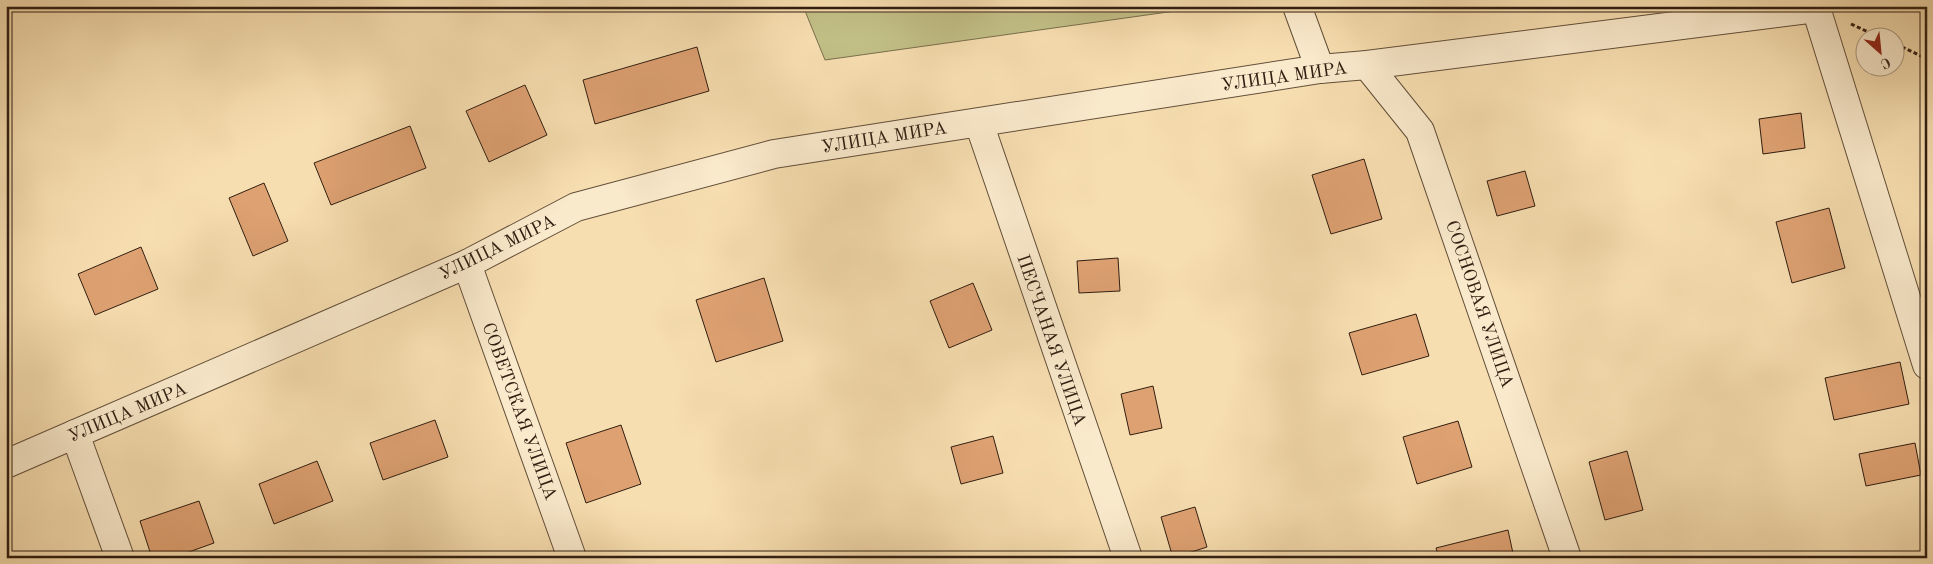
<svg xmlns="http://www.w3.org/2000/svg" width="1933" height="564" font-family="'Old Standard TT',serif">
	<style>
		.green { fill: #c2c087; stroke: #796f4c }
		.building { fill: #dea172; stroke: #301e11 }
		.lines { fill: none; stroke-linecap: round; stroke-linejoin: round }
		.minor-casing { stroke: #624e39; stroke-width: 30 }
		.path { stroke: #301e11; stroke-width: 3; stroke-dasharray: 4 2.5; stroke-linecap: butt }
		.minor { stroke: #faeacc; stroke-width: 28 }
		.labels { text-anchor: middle; stroke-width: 4.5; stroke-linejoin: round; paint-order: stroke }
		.street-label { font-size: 18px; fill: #301e11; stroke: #faeacc }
	</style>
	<rect width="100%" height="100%" fill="#f7deb0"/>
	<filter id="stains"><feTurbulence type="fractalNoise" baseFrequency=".004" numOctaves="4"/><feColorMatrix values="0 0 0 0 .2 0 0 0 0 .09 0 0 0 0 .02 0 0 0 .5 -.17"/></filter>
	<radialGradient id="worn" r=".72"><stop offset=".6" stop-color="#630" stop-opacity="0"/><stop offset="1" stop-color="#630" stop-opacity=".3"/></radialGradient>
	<!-- green -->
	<polygon class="green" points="803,6 1211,6 825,60"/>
	<!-- building -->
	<g class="building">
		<polygon points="697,47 709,91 595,124 583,80"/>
		<polygon points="525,85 547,135 489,162 466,111"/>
		<polygon points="1801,113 1805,148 1763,154 1759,119"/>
		<polygon points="410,126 426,168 331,205 314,163"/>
		<polygon points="1364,159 1382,219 1331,234 1312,175"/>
		<polygon points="1525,171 1535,206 1497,216 1487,181"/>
		<polygon points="264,183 288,241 253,256 229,198"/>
		<polygon points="1829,208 1845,268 1792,283 1776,222"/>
		<polygon points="141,247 158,289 95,315 78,274"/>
		<polygon points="1118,258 1120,291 1079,293 1077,261"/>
		<polygon points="764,278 783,341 716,362 696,300"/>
		<polygon points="973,283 992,330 949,348 930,301"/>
		<polygon points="1416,314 1429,356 1362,375 1349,333"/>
		<polygon points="1900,362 1909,404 1834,420 1825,378"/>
		<polygon points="1153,386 1162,428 1130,435 1121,394"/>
		<polygon points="435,420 448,457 383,480 370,443"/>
		<polygon points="1458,421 1472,467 1417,484 1403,437"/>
		<polygon points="621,425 641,484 586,503 566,443"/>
		<polygon points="993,436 1003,473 961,484 951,447"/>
		<polygon points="1915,443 1921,475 1866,486 1859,454"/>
		<polygon points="1627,451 1643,510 1605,520 1589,462"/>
		<polygon points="317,461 333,501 274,524 259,484"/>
		<polygon points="199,501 214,543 172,558 152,558 140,521"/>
		<polygon points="1195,507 1207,547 1173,558 1161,517"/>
		<polygon points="1508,530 1514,558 1439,558 1436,548"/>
	</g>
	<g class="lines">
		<defs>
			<g id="minor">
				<polyline points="1297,6 1320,69"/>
				<polyline points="1367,65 1420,131 1567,558"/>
				<polyline points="979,123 1128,558"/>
				<polyline points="467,264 572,558"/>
				<polyline points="75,434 120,558"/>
				<polyline points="6,464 467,264 576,207 774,154 1320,69 1367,65 1816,8 1927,365"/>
			</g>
		</defs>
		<!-- minor casing -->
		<use href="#minor" class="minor-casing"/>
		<!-- path -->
		<g class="path">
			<polyline points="1851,24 1881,38"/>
			<polyline points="1896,44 1923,57 1927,56"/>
		</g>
		<!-- minor -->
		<use href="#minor" class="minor"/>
	</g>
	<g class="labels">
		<!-- street labels -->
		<g class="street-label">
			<text transform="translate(1284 76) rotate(-8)" y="6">УЛИЦА МИРА</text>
			<text transform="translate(884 137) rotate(-9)" y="6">УЛИЦА МИРА</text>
			<text transform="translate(497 247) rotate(-26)" y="6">УЛИЦА МИРА</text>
			<text transform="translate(1480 304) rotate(71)" y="6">СОСНОВАЯ УЛИЦА</text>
			<text transform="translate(1052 340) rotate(71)" y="6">ПЕСЧАНАЯ УЛИЦА</text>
			<text transform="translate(520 411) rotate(70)" y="6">СОВЕТСКАЯ УЛИЦА</text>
			<text transform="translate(127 412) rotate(-23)" y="6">УЛИЦА МИРА</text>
		</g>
	</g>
	<!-- margin -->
	<rect width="1933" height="564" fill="none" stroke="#f7deb0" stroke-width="25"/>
	<rect x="8" y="8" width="1918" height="549" fill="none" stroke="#301e11" stroke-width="2.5"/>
	<rect x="12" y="12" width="1908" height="539" fill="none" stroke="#301e11"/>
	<!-- north arrow -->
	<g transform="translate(1880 52) rotate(153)"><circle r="24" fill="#faeacc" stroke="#a99881"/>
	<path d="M0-4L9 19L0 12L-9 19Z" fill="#8f2418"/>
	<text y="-8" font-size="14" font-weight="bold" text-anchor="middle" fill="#301e11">С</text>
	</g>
	<rect width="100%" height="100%" filter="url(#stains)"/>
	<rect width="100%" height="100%" fill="url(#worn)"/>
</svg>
